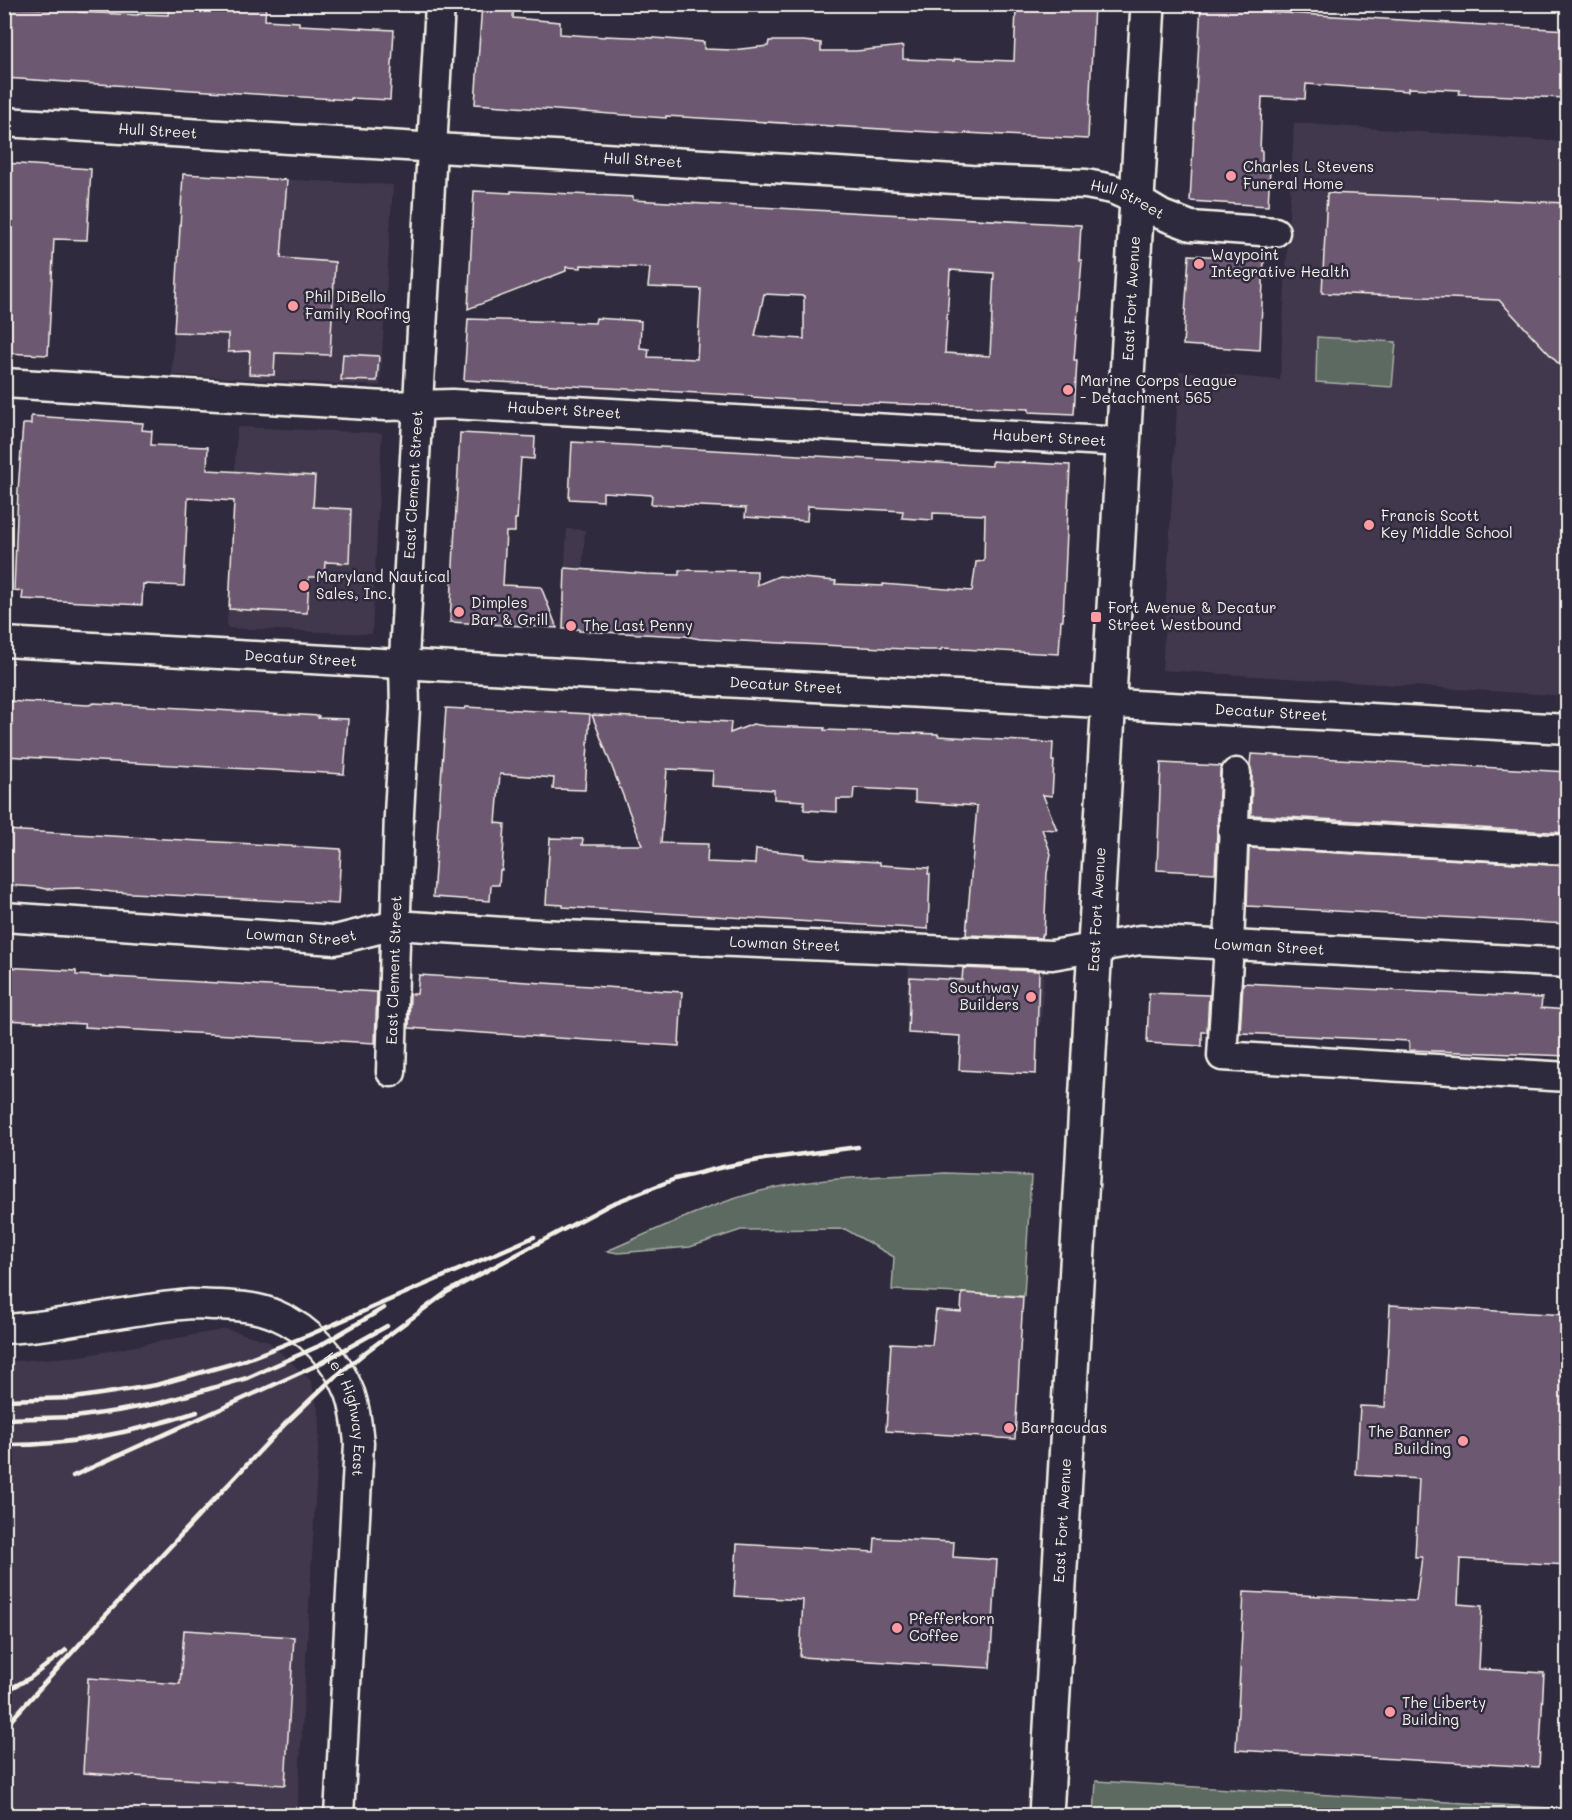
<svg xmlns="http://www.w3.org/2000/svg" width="1572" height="1820" font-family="Mali,sans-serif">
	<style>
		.built { fill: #42384d }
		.green { fill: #5c6b62; stroke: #a8aea5; stroke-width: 1.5 }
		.building { fill: #6d5972; stroke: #f4f1e8; stroke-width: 1.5; fill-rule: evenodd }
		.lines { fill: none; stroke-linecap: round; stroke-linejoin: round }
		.street-casing { stroke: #f4f1e8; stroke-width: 33 }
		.secondary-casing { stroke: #f4f1e8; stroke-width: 38 }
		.street { stroke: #2f2a3d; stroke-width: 28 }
		.secondary { stroke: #2f2a3d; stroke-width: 33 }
		.rail { stroke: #f4f1e8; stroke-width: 4.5 }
		.poi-dot { fill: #ff9aa2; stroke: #2f2a3d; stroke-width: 2 }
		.labels { text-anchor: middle; stroke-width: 5; stroke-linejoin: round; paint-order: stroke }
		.street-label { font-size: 15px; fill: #f4f1e8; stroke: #2f2a3d }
		.poi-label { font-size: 15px; fill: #f4f1e8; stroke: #2f2a3d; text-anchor: start }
	</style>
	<rect width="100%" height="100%" fill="#2f2a3d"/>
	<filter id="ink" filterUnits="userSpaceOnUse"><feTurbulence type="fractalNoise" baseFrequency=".0167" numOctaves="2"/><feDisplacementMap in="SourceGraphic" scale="12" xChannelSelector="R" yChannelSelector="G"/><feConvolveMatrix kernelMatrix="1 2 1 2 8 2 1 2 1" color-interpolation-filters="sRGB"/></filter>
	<g filter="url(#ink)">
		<!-- built -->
		<g class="built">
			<polygon points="1294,123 1567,142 1567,696 1162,670 1179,371 1280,380"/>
			<polygon points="182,174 393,185 380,386 172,375"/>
			<polygon points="237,427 382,433 372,634 227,628"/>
			<polygon points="567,529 585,530 579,631 561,630"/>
			<polygon points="909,963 1044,971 1041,1023 906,1015"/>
			<polygon points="226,1329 268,1341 311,1381 320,1418 297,1815 5,1816 5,1362 82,1356"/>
		</g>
		<!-- green -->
		<g class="green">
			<polygon points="1317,337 1396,342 1392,387 1316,382"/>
			<path d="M 945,1173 L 1031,1176 L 1024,1296 L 892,1290 L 894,1257 L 845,1229 L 741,1230 L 690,1247 L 618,1253 L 607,1251 C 656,1230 705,1206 757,1192 C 818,1176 882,1177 945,1173 Z"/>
			<polygon points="1096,1781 1567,1809 1567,1815 1094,1815"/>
		</g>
		<!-- building -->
		<g class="building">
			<polygon points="169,4 266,4 265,20 299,22 299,25 394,30 390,100 351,98 351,100 4,78 4,7 80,10 79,12 138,15 138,14 168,15"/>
			<polygon points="482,4 514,4 513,18 560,22 560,34 605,37 605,36 654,38 704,42 704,49 732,50 768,46 769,41 803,41 821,43 821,51 856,51 903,46 903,59 954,61 954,59 1014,61 1016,8 1037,10 1038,4 1094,4 1088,139 965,133 964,134 666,116 666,118 475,104"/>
			<polygon points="1201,4 1268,4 1268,12 1568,30 1568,98 1459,94 1460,90 1408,88 1408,91 1306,84 1305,99 1262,97 1260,151 1262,151 1262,168 1270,169 1268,206 1190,201"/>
			<polygon points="4,163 91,169 87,240 54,239 48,355 4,353"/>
			<polygon points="183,174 287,180 281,258 335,262 330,355 275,353 274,375 249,374 250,351 228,352 228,334 174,332"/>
			<path d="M 474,191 L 511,193 L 511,191 L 633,197 L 633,200 L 1081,225 L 1079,260 L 1082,260 L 1074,360 L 1077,360 L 1074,414 L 1029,412 L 1029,409 L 794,400 L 752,397 L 752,396 L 464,380 L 468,319 L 595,323 L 596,318 L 641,321 L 640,348 L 649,349 L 648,357 L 697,359 L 701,289 L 648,287 L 650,268 L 581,265 L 581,268 L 566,267 L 566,271 L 468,309 ZM 950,270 L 994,273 L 990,356 L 945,353 ZM 764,294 L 804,296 L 804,339 L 755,336 Z"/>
			<polygon points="1327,193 1568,203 1568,374 1499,300 1322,293"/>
			<polygon points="1189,255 1264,259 1260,350 1183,345"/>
			<polygon points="343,354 379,356 377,381 341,380"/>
			<polygon points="31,416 143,423 142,430 152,431 151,445 208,447 207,470 315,476 313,507 351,509 349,563 325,562 324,577 309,577 307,613 229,609 234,501 188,498 184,586 143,584 142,605 22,599 23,591 14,590 18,491 23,424 31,424"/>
			<polygon points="460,433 535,437 534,459 521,458 517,519 515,519 515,532 506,532 503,585 541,587 557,628 450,622"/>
			<polygon points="572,442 992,466 992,461 1070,465 1063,620 1061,620 1059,654 942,648 941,650 925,650 700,639 685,636 579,631 579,629 563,629 565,568 646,574 679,575 679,570 757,571 757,585 779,576 836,581 835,584 883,586 883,584 972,591 976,562 984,561 985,515 933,513 933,520 902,518 903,511 808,506 807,521 745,517 746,508 651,504 652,495 603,492 603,501 569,499"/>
			<polygon points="4,701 89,705 94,703 113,704 319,716 318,718 348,719 344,774 4,756"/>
			<polygon points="466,707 590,714 585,790 553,789 554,778 500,774 496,823 505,824 502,870 500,870 499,885 491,885 490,901 433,897 446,708 465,709"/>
			<polygon points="592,715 731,722 730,733 753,724 765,726 825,728 824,730 938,734 938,736 1053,743 1052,761 1054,761 1052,796 1043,795 1057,830 1042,829 1051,854 1047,873 1044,934 1042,934 1041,938 966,935 977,806 915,802 915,791 854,788 853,799 837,799 837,812 804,810 804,801 774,799 774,790 712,786 713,771 667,769 661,843 708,844 707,862 755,864 756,849 804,854 804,858 880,862 880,865 929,868 928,874 930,874 928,929 563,907 563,905 546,904 550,838 583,839 582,845 642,845"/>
			<polygon points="1251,754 1568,772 1568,833 1251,815 1252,774 1250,765"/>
			<polygon points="1161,763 1221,766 1220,772 1215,873 1157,870"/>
			<polygon points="4,830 341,849 338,904 113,892 79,888 46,889 37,887 4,885"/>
			<polygon points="1249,848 1568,866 1568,924 1247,906"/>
			<polygon points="4,967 76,971 76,975 377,992 375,1043 84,1027 85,1024 4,1020"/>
			<polygon points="963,968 1039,971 1036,1074 959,1070 961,1036 908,1033 910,977 962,980"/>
			<polygon points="419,975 682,992 679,1046 409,1028 410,994 417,994"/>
			<polygon points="1243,983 1542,998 1541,1008 1568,1010 1568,1056 1409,1050 1409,1041 1240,1033"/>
			<polygon points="1149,993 1209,995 1207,1032 1202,1032 1202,1046 1147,1043"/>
			<polygon points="962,1293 1023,1297 1015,1439 886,1431 891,1343 932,1345 936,1310 961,1312"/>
			<polygon points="1390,1305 1568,1315 1568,1565 1460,1559 1458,1604 1482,1606 1479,1669 1544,1673 1539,1767 1236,1750 1244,1592 1416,1601 1422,1557 1415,1557 1419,1479 1356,1475 1360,1406 1385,1407"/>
			<polygon points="875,1538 954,1542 953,1557 997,1560 990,1668 800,1657 803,1600 734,1596 737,1544 874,1552"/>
			<polygon points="184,1630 294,1637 285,1785 83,1773 88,1678 180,1684"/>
		</g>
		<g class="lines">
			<defs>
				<g id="street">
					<path id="s1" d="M 4,122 L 971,180 L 1086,184 L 1112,189 L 1137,200 L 1162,215 L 1191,226 L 1275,232"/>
					<path id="s2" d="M 4,383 L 385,406 L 452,404 L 1123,442"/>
					<path id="s3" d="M 4,642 L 1568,729"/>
					<polyline points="1236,773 1229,945 1222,1056 1568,1077"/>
					<polyline points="1233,831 1568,850"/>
					<path id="s4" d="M 4,917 L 335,940 L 395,925 L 538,934 L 1052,955 L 1140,940 L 1568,963"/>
					<path id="s5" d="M 391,1072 L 399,814 L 405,708 L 404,664 L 405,639 L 440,4"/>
					<path id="s6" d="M 4,1329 C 67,1326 128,1309 191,1304 C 200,1304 209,1305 218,1305 C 237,1306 258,1307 276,1315 C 310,1329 337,1360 350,1393 C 356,1409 357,1426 359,1443 L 339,1816"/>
				</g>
				<g id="secondary">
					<path id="s7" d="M 1046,1816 L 1148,4"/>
				</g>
			</defs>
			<!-- street casing -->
			<use href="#street" class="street-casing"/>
			<!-- secondary casing -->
			<use href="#secondary" class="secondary-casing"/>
			<!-- street -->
			<use href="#street" class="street"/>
			<!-- secondary -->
			<use href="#secondary" class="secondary"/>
			<!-- rail -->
			<g class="rail">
				<polyline points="4,1400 74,1398 114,1392 156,1385 242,1361 309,1335 534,1237"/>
				<polyline points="4,1419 75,1417 117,1411 160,1403 247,1378 319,1346 384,1308"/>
				<path d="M 4,1445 C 71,1446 135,1432 197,1412"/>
				<polyline points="73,1476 315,1366 387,1326"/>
				<polyline points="4,1692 30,1678 66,1650"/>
				<polyline points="4,1728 105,1616 285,1424 330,1381 367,1351 447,1292 611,1204 675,1179 723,1167 764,1159 858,1147"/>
			</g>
		</g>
	</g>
	<!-- markers -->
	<g class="poi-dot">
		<circle cx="1231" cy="176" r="6"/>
		<circle cx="1199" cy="264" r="6"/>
		<circle cx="293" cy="306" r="6"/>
		<circle cx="1068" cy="390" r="6"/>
		<circle cx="1369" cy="525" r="6"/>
		<circle cx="304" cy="586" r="6"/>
		<circle cx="459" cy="612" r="6"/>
		<rect x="1090" y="611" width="12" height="12" rx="3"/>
		<circle cx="571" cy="626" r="6"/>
		<circle cx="1031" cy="997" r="6"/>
		<circle cx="1009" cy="1428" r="6"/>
		<circle cx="1463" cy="1441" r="6"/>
		<circle cx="897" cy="1628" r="6"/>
		<circle cx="1390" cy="1712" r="6"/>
	</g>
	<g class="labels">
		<!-- street labels -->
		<g class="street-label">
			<text dy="5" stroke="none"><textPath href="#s1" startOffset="154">Hull Street</textPath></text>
			<text dy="5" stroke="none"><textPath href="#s1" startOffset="640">Hull Street</textPath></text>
			<text dy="5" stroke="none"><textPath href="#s1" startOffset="1128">Hull Street</textPath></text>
			<text dy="5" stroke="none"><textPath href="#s7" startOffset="1520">East Fort Avenue</textPath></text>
			<text dy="5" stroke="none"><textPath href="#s2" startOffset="561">Haubert Street</textPath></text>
			<text dy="5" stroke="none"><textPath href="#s2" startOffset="1047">Haubert Street</textPath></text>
			<text dy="5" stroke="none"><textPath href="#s5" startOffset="588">East Clement Street</textPath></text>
			<text dy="5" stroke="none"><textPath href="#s3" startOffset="297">Decatur Street</textPath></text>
			<text dy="5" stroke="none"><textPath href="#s3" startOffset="783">Decatur Street</textPath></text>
			<text dy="5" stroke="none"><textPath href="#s3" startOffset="1269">Decatur Street</textPath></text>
			<text dy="5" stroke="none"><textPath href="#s7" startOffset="908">East Fort Avenue</textPath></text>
			<text dy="5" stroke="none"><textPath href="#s4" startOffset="298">Lowman Street</textPath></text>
			<text dy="5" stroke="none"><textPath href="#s4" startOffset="784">Lowman Street</textPath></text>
			<text dy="5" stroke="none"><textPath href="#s4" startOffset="1270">Lowman Street</textPath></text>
			<text dy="5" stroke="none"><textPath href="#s5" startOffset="102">East Clement Street</textPath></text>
			<text dy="5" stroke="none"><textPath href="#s6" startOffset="405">Key Highway East</textPath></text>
			<text dy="5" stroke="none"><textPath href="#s7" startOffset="296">East Fort Avenue</textPath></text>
		</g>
		<!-- poi labels -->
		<g class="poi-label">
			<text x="1243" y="172">Charles L Stevens<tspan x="1243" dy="17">Funeral Home</tspan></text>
			<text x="1211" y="260">Waypoint<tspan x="1211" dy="17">Integrative Health</tspan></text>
			<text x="305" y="302">Phil DiBello<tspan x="305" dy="17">Family Roofing</tspan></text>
			<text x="1080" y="386">Marine Corps League<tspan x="1080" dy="17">- Detachment 565</tspan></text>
			<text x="1381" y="521">Francis Scott<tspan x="1381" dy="17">Key Middle School</tspan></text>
			<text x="316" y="582">Maryland Nautical<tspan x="316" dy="17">Sales, Inc.</tspan></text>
			<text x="471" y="608">Dimples<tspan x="471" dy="17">Bar &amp; Grill</tspan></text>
			<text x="1108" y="613">Fort Avenue &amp; Decatur<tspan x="1108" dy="17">Street Westbound</tspan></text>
			<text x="583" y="631">The Last Penny</text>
			<text x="1019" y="993" text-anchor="end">Southway<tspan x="1019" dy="17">Builders</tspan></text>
			<text x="1021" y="1433">Barracudas</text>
			<text x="1451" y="1437" text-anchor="end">The Banner<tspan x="1451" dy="17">Building</tspan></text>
			<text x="909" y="1624">Pfefferkorn<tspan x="909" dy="17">Coffee</tspan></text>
			<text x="1402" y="1708">The Liberty<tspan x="1402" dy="17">Building</tspan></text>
		</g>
	</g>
	<!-- margin -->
	<rect width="1572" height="1820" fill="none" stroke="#2f2a3d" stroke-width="24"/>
	<rect x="12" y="12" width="1548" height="1796" fill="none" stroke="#f4f1e8" stroke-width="2" filter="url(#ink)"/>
</svg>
